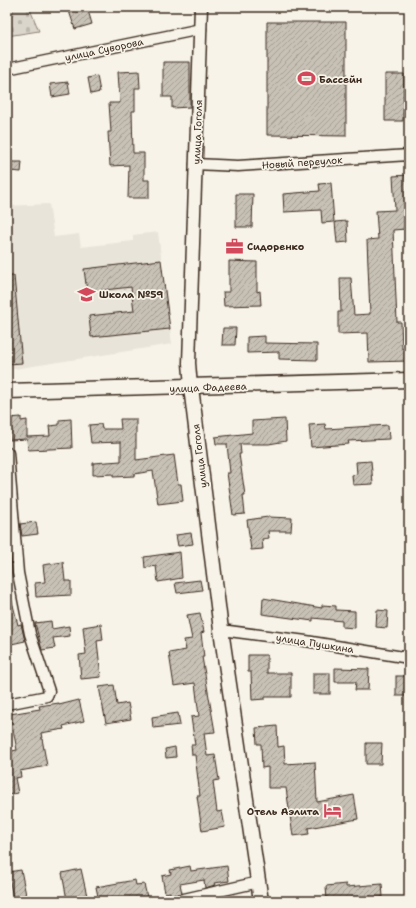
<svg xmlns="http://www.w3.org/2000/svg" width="416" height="908" font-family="'Shantell Sans',sans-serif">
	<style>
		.built { fill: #e9e4d9 }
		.cemetery { fill: url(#cemetery-stones); stroke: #8b8074 }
		.building { fill: url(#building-hatch); stroke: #3b2a1e }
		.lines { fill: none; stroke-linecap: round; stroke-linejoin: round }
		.minor-casing { stroke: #3b2a1e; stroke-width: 13 }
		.tertiary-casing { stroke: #3b2a1e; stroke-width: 15 }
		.secondary-casing { stroke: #3b2a1e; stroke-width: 17 }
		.minor { stroke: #f7f3e8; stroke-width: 10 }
		.tertiary { stroke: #f7f3e8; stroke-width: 12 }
		.secondary { stroke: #f7f3e8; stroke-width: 14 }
		.labels { text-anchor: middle; stroke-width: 3.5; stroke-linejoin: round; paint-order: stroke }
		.street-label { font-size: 10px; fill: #3b2a1e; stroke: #f7f3e8 }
		.poi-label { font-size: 10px; font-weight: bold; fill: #3b2a1e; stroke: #f7f3e8; text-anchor: start }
	</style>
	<defs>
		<pattern id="cemetery-stones" width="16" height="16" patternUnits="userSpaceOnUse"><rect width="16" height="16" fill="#dbd6cb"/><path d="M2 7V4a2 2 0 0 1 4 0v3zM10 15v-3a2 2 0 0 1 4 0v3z" fill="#bdb8ae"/></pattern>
		<pattern id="building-hatch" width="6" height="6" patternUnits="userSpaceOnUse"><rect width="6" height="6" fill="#c8c1b6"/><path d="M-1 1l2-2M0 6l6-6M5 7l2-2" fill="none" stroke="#a49d93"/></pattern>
	</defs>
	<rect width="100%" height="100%" fill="#f7f3e8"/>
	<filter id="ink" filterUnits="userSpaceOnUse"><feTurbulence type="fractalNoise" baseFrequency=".025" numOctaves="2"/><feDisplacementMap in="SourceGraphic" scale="8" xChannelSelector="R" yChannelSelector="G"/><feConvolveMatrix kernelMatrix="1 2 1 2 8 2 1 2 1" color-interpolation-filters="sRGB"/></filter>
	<g filter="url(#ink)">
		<!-- built -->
		<polygon class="built" points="49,204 54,237 79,234 81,247 133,241 133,235 158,232 172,344 8,370 7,206"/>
		<!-- cemetery -->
		<polygon class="cemetery" points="7,7 29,7 39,31 7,36"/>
		<!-- building -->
		<g class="building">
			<polygon points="83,7 87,7 92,24 75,29 69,11"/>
			<polygon points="267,22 346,22 346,136 267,135"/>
			<polygon points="163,62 190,62 190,107 172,108 172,97 163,97"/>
			<polygon points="139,71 140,88 135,88 135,111 132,111 133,153 144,153 144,180 149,180 149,198 128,198 129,165 110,166 108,132 111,132 109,103 120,103 118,72"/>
			<polygon points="385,74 404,74 403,121 385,121"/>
			<polygon points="97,76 100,92 91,94 88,78"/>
			<polygon points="68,82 70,94 52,97 50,84"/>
			<polygon points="10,162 22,162 21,172 10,171"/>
			<polygon points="409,175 409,209 405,209 406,229 393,230 397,322 401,322 402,349 409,348 409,361 369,362 368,333 338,334 338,312 341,312 340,278 351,278 354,315 370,314 367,240 378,239 376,211 395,210 393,176"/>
			<polygon points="331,183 334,222 322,223 321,210 284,212 283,194 320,191 319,184"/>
			<polygon points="236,194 253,194 252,227 236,227"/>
			<polygon points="347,221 348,242 337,243 335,222"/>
			<polygon points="161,260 170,329 91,337 89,316 134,311 131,287 87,292 84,269"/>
			<polygon points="229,261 257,262 257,292 260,291 261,305 224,306 223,292 229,292"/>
			<polygon points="7,276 14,276 22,363 9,364 7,341"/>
			<polygon points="223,328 236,328 235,345 222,345"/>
			<polygon points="265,336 265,343 317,344 317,360 279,359 279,352 247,353 247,337"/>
			<polygon points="21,417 21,421 27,420 27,437 50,436 49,426 59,425 59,420 71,419 72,448 28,450 27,439 10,440 9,418"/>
			<polygon points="120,419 136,419 136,460 174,455 178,484 181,484 183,501 158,504 153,471 134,474 134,476 113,477 113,474 93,475 93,463 121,461 121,442 91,443 89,425 101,424 102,429 121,429"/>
			<polygon points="285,419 286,441 269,444 240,444 241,454 239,454 245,495 243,495 245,514 233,515 227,473 230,473 227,444 216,444 215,437 252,433 252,421"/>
			<polygon points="325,424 326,429 388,425 389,439 348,441 349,444 311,447 309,425"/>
			<polygon points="371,461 373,484 353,485 352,475 357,474 356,462"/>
			<polygon points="268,517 292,518 291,531 268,531 269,538 262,539 263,549 251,550 247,520"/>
			<polygon points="36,522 38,534 22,536 20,524"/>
			<polygon points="191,533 193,544 178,546 176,535"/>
			<polygon points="180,552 182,578 158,582 156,566 145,568 144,557"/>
			<polygon points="63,562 65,581 71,581 71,595 36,597 35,583 45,582 43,565"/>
			<polygon points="200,580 202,590 177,593 175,583"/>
			<polygon points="11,597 18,625 21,624 25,641 7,645 7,598"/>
			<polygon points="263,598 322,608 322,605 336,606 336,610 355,611 355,628 342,627 342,621 313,618 313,621 262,614"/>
			<polygon points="377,610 388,611 387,628 376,627"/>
			<polygon points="200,613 204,632 201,633 204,657 202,657 215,732 204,733 207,756 215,755 219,780 213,781 217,812 222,811 225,827 202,831 197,796 200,796 195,755 192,755 191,745 195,745 191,717 199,716 195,683 174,686 169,653 186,650 184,640 192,639 187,615"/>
			<polygon points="51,621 52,629 69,626 70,636 53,638 55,648 42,650 35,623"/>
			<polygon points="101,624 103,640 97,641 101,677 81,679 79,655 86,654 83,627"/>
			<polygon points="248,655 267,655 267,673 291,673 291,697 265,697 265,699 252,700 251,672 248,672"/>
			<polygon points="335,668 369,669 368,690 355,690 356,682 335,682"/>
			<rect x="313" y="673" width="17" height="21"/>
			<rect x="396" y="676" width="13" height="20"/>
			<polygon points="114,685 117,705 128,703 131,719 106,723 99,687"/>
			<polygon points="79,700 84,721 63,726 64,729 41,733 47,766 20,771 21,777 15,778 18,793 7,795 7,752 17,750 10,714 40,709 39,706 59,703 59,705"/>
			<polygon points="178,713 180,725 153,728 152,717"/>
			<polygon points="277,726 278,747 284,746 285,764 315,762 317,802 354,795 358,819 308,828 309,834 293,836 286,788 268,788 268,767 262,768 261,744 257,744 256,728"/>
			<polygon points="366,743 382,743 381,764 366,764"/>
			<polygon points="175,747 176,757 166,758 165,749"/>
			<polygon points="190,866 191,871 227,866 229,881 214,883 215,885 205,888 204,880 180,884 182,893 170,897 170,892 165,893 162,876 171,874 170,870"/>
			<polygon points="81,869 87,896 67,900 62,873"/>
			<polygon points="21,870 26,895 13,898 8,872"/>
			<polygon points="135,880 136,885 144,884 147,897 128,901 99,901 96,887"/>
			<polygon points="346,884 346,887 382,884 383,897 327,901 326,886"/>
		</g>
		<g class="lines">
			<defs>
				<g id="minor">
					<polyline points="7,69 201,29"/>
					<polyline points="195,164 238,166 409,155"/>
					<polyline points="221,630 306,641 409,658"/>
					<polyline points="7,704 47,696 49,691 30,634 18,573 8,453"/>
					<polyline points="175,901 259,882"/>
				</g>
				<polyline id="tertiary" points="191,387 189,363 201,7"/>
				<g id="secondary">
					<polyline points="191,387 221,630 261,901"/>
					<polyline points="7,391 409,380"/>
				</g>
			</defs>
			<!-- minor casing -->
			<use href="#minor" class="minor-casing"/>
			<!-- tertiary casing -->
			<use href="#tertiary" class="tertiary-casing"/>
			<!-- secondary casing -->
			<use href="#secondary" class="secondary-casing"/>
			<!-- minor -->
			<use href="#minor" class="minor"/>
			<!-- tertiary -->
			<use href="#tertiary" class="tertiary"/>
			<!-- secondary -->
			<use href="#secondary" class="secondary"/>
		</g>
	</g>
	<!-- icons -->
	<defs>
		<symbol id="stadium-bare" viewBox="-9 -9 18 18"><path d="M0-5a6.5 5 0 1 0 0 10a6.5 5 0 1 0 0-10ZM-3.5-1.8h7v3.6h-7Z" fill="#d1495b" stroke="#f7f3e8" stroke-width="2.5" paint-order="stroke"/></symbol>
		<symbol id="office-bare" viewBox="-9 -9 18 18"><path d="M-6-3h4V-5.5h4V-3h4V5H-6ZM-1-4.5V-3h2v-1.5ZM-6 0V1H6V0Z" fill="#d1495b" stroke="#f7f3e8" stroke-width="2.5" paint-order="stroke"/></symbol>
		<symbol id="school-bare" viewBox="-9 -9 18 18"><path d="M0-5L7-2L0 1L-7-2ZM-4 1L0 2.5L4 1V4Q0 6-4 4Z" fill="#d1495b" stroke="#f7f3e8" stroke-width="2.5" paint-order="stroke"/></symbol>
		<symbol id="hotel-bare" viewBox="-9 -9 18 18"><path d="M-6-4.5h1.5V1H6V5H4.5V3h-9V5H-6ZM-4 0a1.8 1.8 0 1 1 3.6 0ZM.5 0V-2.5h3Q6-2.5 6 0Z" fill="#d1495b" stroke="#f7f3e8" stroke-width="2.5" paint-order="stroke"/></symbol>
	</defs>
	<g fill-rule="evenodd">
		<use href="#stadium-bare" x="294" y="66" width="25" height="25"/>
		<use href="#office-bare" x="222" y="234" width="25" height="25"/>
		<use href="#school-bare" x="74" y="282" width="25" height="25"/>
		<use href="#hotel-bare" x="320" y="798" width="25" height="25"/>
	</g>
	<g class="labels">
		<!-- street labels -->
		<g class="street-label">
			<text transform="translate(104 49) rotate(-12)" y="4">улица Суворова</text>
			<text transform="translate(197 132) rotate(-88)" y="4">улица Гоголя</text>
			<text transform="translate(302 162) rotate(-4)" y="4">Новый переулок</text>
			<text transform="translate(208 387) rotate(-2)" y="4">улица Фадеева</text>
			<text transform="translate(199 456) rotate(-97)" y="4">улица Гоголя</text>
			<text transform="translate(315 643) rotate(9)" y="4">улица Пушкина</text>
		</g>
		<!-- poi labels -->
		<g class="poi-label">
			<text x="319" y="83">Бассейн</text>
			<text x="247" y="250">Сидоренко</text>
			<text x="99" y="298">Школа №59</text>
			<text x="319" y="815" text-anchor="end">Отель Аэлита</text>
		</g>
	</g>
	<!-- margin -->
	<rect width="416" height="908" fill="none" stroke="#f7f3e8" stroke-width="24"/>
	<rect x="12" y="12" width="392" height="884" fill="none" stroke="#3b2a1e" stroke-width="1.5" filter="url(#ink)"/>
</svg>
